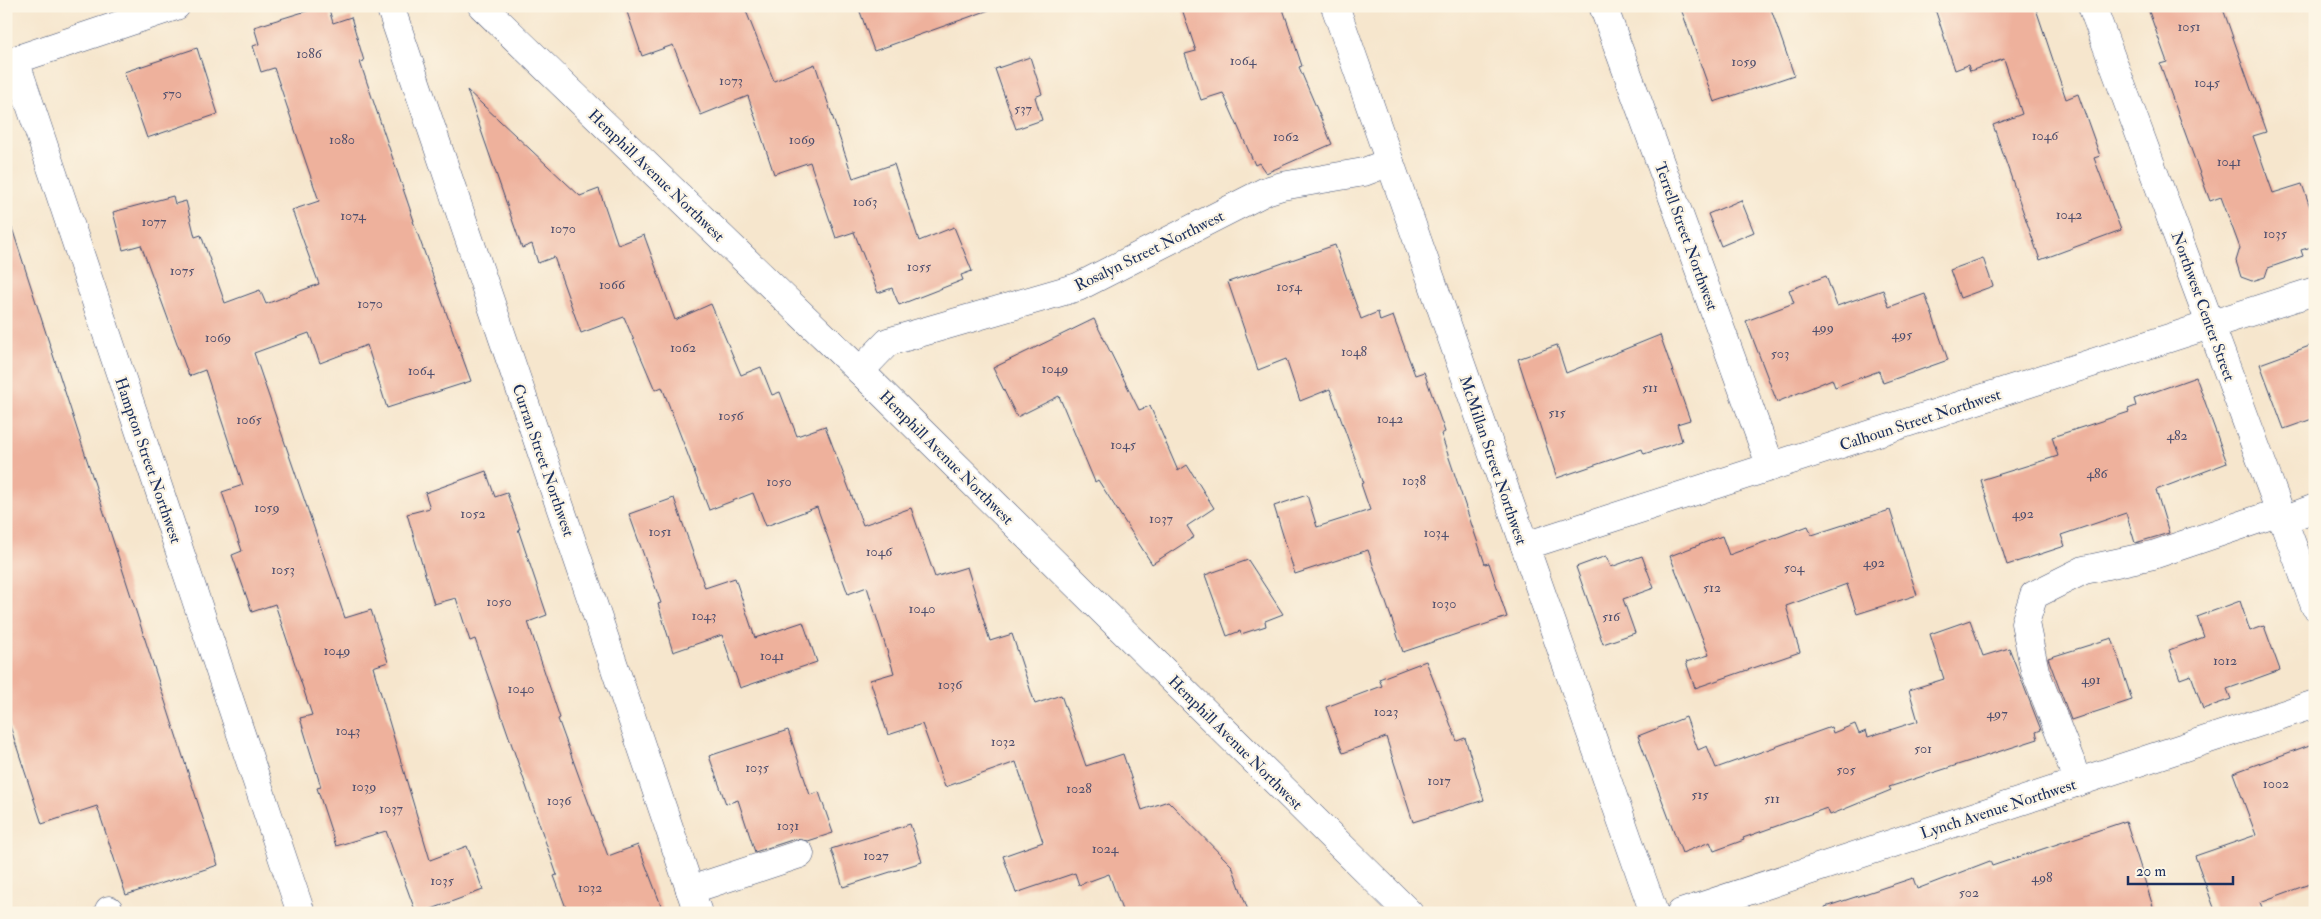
<svg xmlns="http://www.w3.org/2000/svg" width="2321" height="919" font-family="'IM FELL Double Pica',serif">
	<style>
		.building { fill: #eeb19c }
		.lines { fill: none; stroke-linecap: round; stroke-linejoin: round }
		.minor-casing { stroke: #3c4a6f; stroke-width: 29 }
		.minor { stroke: #fff; stroke-width: 28 }
		.labels { text-anchor: middle; stroke-width: 4.5; stroke-linejoin: round; paint-order: stroke }
		.number-label { font-size: 14px; fill: #50506e }
		.street-label { font-size: 16px; fill: #1b2f5e; stroke: #fcf5e5 }
	</style>
	<rect width="100%" height="100%" fill="#fcf5e5"/>
	<filter id="ink" filterUnits="userSpaceOnUse"><feTurbulence type="fractalNoise" baseFrequency=".02" numOctaves="2"/><feDisplacementMap in="SourceGraphic" scale="10" xChannelSelector="R" yChannelSelector="G"/><feConvolveMatrix kernelMatrix="1 2 1 2 8 2 1 2 1" color-interpolation-filters="sRGB"/></filter>
	<filter id="wash" filterUnits="userSpaceOnUse"><feTurbulence type="fractalNoise" baseFrequency=".0096" numOctaves="4" result="noise"/><feDisplacementMap in="SourceGraphic" scale="20" xChannelSelector="R" yChannelSelector="G"/><feGaussianBlur stdDeviation="1.12" result="paint"/><feColorMatrix in="noise" values="0 0 0 0 0 0 0 0 0 0 0 0 0 0 0 0 0 1.4 0 .05"/><feComposite in="paint" operator="in"/></filter>
	<g filter="url(#wash)">
		<rect width="100%" height="100%" fill="#f6e6cd"/>
		<g id="blocks">
			<!-- building -->
			<g class="building">
				<polygon points="323,6 328,6 333,23 351,17 364,61 360,62 414,221 413,221 471,381 387,408 367,345 320,363 309,333 254,353 345,618 371,610 388,662 373,667 430,860 467,846 483,890 421,913 416,913 386,831 336,846 317,788 321,787 300,718 312,715 275,604 252,612 232,555 242,551 222,492 243,485 205,370 189,376 141,245 123,250 113,212 173,196 175,204 186,201 195,237 201,235 225,303 260,290 266,304 319,284 292,210 319,201 274,68 261,72 253,46 259,44 254,27"/>
				<polygon points="625,6 744,6 774,81 815,64 853,178 894,164 919,241 954,227 972,271 961,275 963,280 899,305 892,288 878,293 854,232 836,238 810,162 774,174 748,96 701,115 673,45 642,56"/>
				<polygon points="858,6 988,6 989,10 874,51"/>
				<polygon points="1181,6 1282,6 1302,66 1299,67 1332,144 1266,173 1259,163 1255,165 1223,93 1201,100 1185,54 1196,51"/>
				<polygon points="1680,6 1770,6 1794,75 1714,102"/>
				<polygon points="1934,6 2035,6 2066,99 2078,94 2100,156 2094,158 2121,230 2040,260 1993,125 2022,114 2004,59 1970,71 1968,65 1955,70"/>
				<polygon points="2147,6 2222,6 2266,132 2253,136 2273,193 2302,184 2315,221 2315,246 2301,250 2303,256 2268,268 2265,277 2252,281 2241,277 2236,261 2240,248 2221,197 2210,201 2160,64 2167,62"/>
				<polygon points="197,48 218,114 147,138 124,72"/>
				<polygon points="1030,57 1042,94 1035,97 1042,120 1016,129 995,69"/>
				<polygon points="467,90 580,196 599,189 618,245 644,235 675,320 711,304 741,375 761,367 772,395 780,392 797,436 825,426 863,525 911,508 935,577 967,567 990,641 1012,634 1035,704 1061,695 1086,766 1123,754 1142,810 1168,801 1232,866 1249,913 1123,913 1109,874 1079,885 1075,873 1016,893 1003,856 1043,842 1016,762 945,787 922,724 888,735 870,680 894,673 867,587 848,594 817,507 766,526 753,493 709,510 662,387 655,390 624,317 581,333 554,257 538,263 532,244 522,248"/>
				<polygon points="1741,200 1754,232 1721,246 1708,214"/>
				<polygon points="12,228 218,865 126,895 97,806 42,824 6,714 6,229"/>
				<polygon points="1335,245 1361,319 1378,312 1380,321 1393,316 1415,375 1424,372 1445,432 1441,434 1485,564 1489,563 1507,617 1403,652 1368,550 1295,574 1274,506 1307,495 1317,527 1370,510 1361,484 1364,483 1330,389 1300,401 1286,359 1258,370 1228,282"/>
				<polygon points="1983,258 1993,286 1960,298 1950,270"/>
				<polygon points="1826,276 1837,306 1883,290 1889,307 1925,294 1948,360 1883,383 1879,371 1835,387 1832,379 1777,402 1746,321 1794,303 1789,290"/>
				<polygon points="1094,319 1139,410 1150,406 1178,471 1187,465 1214,508 1187,526 1194,537 1152,564 1098,480 1095,482 1059,396 1017,417 993,368"/>
				<polygon points="1660,335 1690,420 1677,424 1682,441 1644,454 1642,449 1557,478 1518,359 1557,345 1566,373"/>
				<polygon points="2315,344 2315,418 2284,429 2260,364"/>
				<polygon points="2196,377 2227,463 2156,490 2169,533 2135,543 2126,513 2061,535 2065,546 2007,565 1981,480 2058,456 2052,437 2129,412 2128,409 2136,406 2134,399"/>
				<polygon points="486,471 495,497 507,493 520,529 518,529 547,615 528,622 560,718 558,719 608,856 638,845 664,913 568,913 554,876 557,875 475,639 470,641 456,598 434,604 407,514 430,508 425,493"/>
				<polygon points="674,498 705,588 735,578 755,638 803,622 817,662 740,688 722,635 673,652 658,604 661,603 629,514"/>
				<polygon points="1890,510 1917,595 1857,614 1847,584 1786,606 1800,652 1695,688 1686,662 1709,655 1670,556 1722,536 1729,555 1808,526 1812,535"/>
				<polygon points="1606,556 1611,567 1642,556 1654,588 1623,599 1635,633 1603,644 1576,567"/>
				<polygon points="1248,560 1283,614 1265,621 1266,626 1241,634 1240,631 1227,636 1205,575"/>
				<polygon points="2240,601 2250,631 2264,626 2280,670 2227,689 2231,699 2203,709 2191,675 2180,679 2169,650 2204,637 2197,617"/>
				<polygon points="1970,620 1983,656 2009,648 2041,730 2036,732 2038,739 1889,787 1891,790 1830,815 1827,808 1743,838 1744,840 1714,851 1710,842 1682,853 1638,736 1686,717 1698,750 1707,746 1716,768 1831,727 1833,733 1855,724 1859,734 1866,731 1868,737 1918,721 1909,690 1944,679 1930,634"/>
				<polygon points="2112,638 2132,700 2071,720 2048,658"/>
				<polygon points="1426,661 1457,741 1465,738 1484,800 1413,822 1386,737 1343,753 1326,707 1382,686 1379,679"/>
				<polygon points="788,730 810,795 819,792 833,833 808,841 795,839 755,852 738,800 726,804 709,756"/>
				<polygon points="2315,743 2315,882 2260,902 2264,913 2216,913 2195,856 2256,835 2233,773"/>
				<polygon points="2126,821 2155,913 1826,913 1825,907 1913,878 1917,889 1990,861 1992,866"/>
				<polygon points="910,824 922,862 843,887 831,849"/>
			</g>
		</g>
	</g>
	<g filter="url(#ink)">
		<use href="#blocks" fill-opacity="0" stroke="#3c4a6f" stroke-width="1"/>
		<g class="lines">
			<defs>
				<g id="minor">
					<polyline points="176,6 15,60 301,913"/>
					<polyline points="390,6 698,913"/>
					<polyline points="482,6 860,371 1409,913"/>
					<polyline points="1335,6 1654,913"/>
					<polyline points="1603,6 1771,467"/>
					<polyline points="2092,6 2315,606"/>
					<polyline points="860,371 888,342 1078,287 1266,191 1282,186 1364,172 1390,162"/>
					<polyline points="2283,520 2315,508"/>
					<polyline points="1525,546 2315,291"/>
					<polyline points="2077,783 2070,760 2035,671 2025,623 2034,595 2084,570 2153,555 2280,512"/>
					<polyline points="690,890 800,854"/>
					<polyline points="109,910 110,913"/>
					<polyline points="1681,913 2315,704"/>
				</g>
			</defs>
			<!-- minor casing -->
			<use href="#minor" class="minor-casing"/>
			<!-- minor -->
			<use href="#minor" class="minor"/>
		</g>
	</g>
	<g class="labels">
		<!-- number labels -->
		<g class="number-label">
			<text x="2189" y="31">1051</text>
			<text x="309" y="58">1086</text>
			<text x="1243" y="65">1064</text>
			<text x="1744" y="66">1059</text>
			<text x="731" y="85">1073</text>
			<text x="2207" y="87">1045</text>
			<text x="172" y="98">570</text>
			<text x="1023" y="113">537</text>
			<text x="2045" y="140">1046</text>
			<text x="1286" y="141">1062</text>
			<text x="342" y="144">1080</text>
			<text x="802" y="144">1069</text>
			<text x="2229" y="166">1041</text>
			<text x="865" y="206">1063</text>
			<text x="2069" y="219">1042</text>
			<text x="353" y="220">1074</text>
			<text x="154" y="226">1077</text>
			<text x="563" y="233">1070</text>
			<text x="2275" y="238">1035</text>
			<text x="919" y="271">1055</text>
			<text x="182" y="275">1075</text>
			<text x="612" y="289">1066</text>
			<text x="1289" y="291">1054</text>
			<text x="370" y="308">1070</text>
			<text x="1823" y="332">499</text>
			<text x="1902" y="339">495</text>
			<text x="218" y="342">1069</text>
			<text x="683" y="352">1062</text>
			<text x="1354" y="356">1048</text>
			<text x="1780" y="358">503</text>
			<text x="1055" y="373">1049</text>
			<text x="421" y="375">1064</text>
			<text x="1650" y="392">511</text>
			<text x="1557" y="417">515</text>
			<text x="731" y="420">1056</text>
			<text x="1390" y="423">1042</text>
			<text x="249" y="424">1065</text>
			<text x="2177" y="440">482</text>
			<text x="1123" y="449">1045</text>
			<text x="2097" y="478">486</text>
			<text x="1414" y="485">1038</text>
			<text x="779" y="486">1050</text>
			<text x="267" y="512">1059</text>
			<text x="473" y="518">1052</text>
			<text x="2023" y="518">492</text>
			<text x="1161" y="523">1037</text>
			<text x="660" y="536">1051</text>
			<text x="1436" y="537">1034</text>
			<text x="879" y="556">1046</text>
			<text x="1874" y="567">492</text>
			<text x="1794" y="572">504</text>
			<text x="283" y="574">1053</text>
			<text x="1712" y="592">512</text>
			<text x="499" y="606">1050</text>
			<text x="1444" y="608">1030</text>
			<text x="922" y="613">1040</text>
			<text x="704" y="620">1043</text>
			<text x="1611" y="621">516</text>
			<text x="337" y="655">1049</text>
			<text x="772" y="660">1041</text>
			<text x="2225" y="665">1012</text>
			<text x="2091" y="684">491</text>
			<text x="950" y="689">1036</text>
			<text x="521" y="693">1040</text>
			<text x="1386" y="716">1023</text>
			<text x="1997" y="718">497</text>
			<text x="348" y="735">1043</text>
			<text x="1003" y="746">1032</text>
			<text x="1923" y="753">501</text>
			<text x="757" y="772">1035</text>
			<text x="1846" y="774">505</text>
			<text x="1439" y="785">1017</text>
			<text x="2276" y="788">1002</text>
			<text x="364" y="791">1039</text>
			<text x="1079" y="793">1028</text>
			<text x="1700" y="799">515</text>
			<text x="1772" y="803">511</text>
			<text x="559" y="805">1036</text>
			<text x="391" y="813">1037</text>
			<text x="788" y="830">1031</text>
			<text x="1105" y="853">1024</text>
			<text x="876" y="860">1027</text>
			<text x="2042" y="882">498</text>
			<text x="442" y="885">1035</text>
			<text x="590" y="892">1032</text>
			<text x="1969" y="897">502</text>
		</g>
		<!-- street labels -->
		<g class="street-label">
			<text transform="translate(657 175) rotate(44)" y="6">Hemphill Avenue Northwest</text>
			<text transform="translate(1687 236) rotate(70)" y="6">Terrell Street Northwest</text>
			<text transform="translate(1149 250) rotate(-26)" y="6">Rosalyn Street Northwest</text>
			<text transform="translate(2204 306) rotate(70)" y="6">Northwest Center Street</text>
			<text transform="translate(1920 419) rotate(-18)" y="6">Calhoun Street Northwest</text>
			<text transform="translate(947 457) rotate(45)" y="6">Hemphill Avenue Northwest</text>
			<text transform="translate(149 460) rotate(71)" y="6">Hampton Street Northwest</text>
			<text transform="translate(544 460) rotate(71)" y="6">Curran Street Northwest</text>
			<text transform="translate(1494 460) rotate(71)" y="6">McMillan Street Northwest</text>
			<text transform="translate(1236 742) rotate(45)" y="6">Hemphill Avenue Northwest</text>
			<text transform="translate(1998 808) rotate(-18)" y="6">Lynch Avenue Northwest</text>
		</g>
	</g>
	<!-- margin -->
	<rect width="2321" height="919" fill="none" stroke="#fcf5e5" stroke-width="25"/>
	<!-- scale -->
	<path d="M2128 876v8h105v-8" fill="none" stroke="#1b2f5e" stroke-width="2.5"/>
	<text x="2136" y="876" font-size="15" fill="#1b2f5e" stroke="#fcf5e5" stroke-width="4" paint-order="stroke">20 m</text>
</svg>
